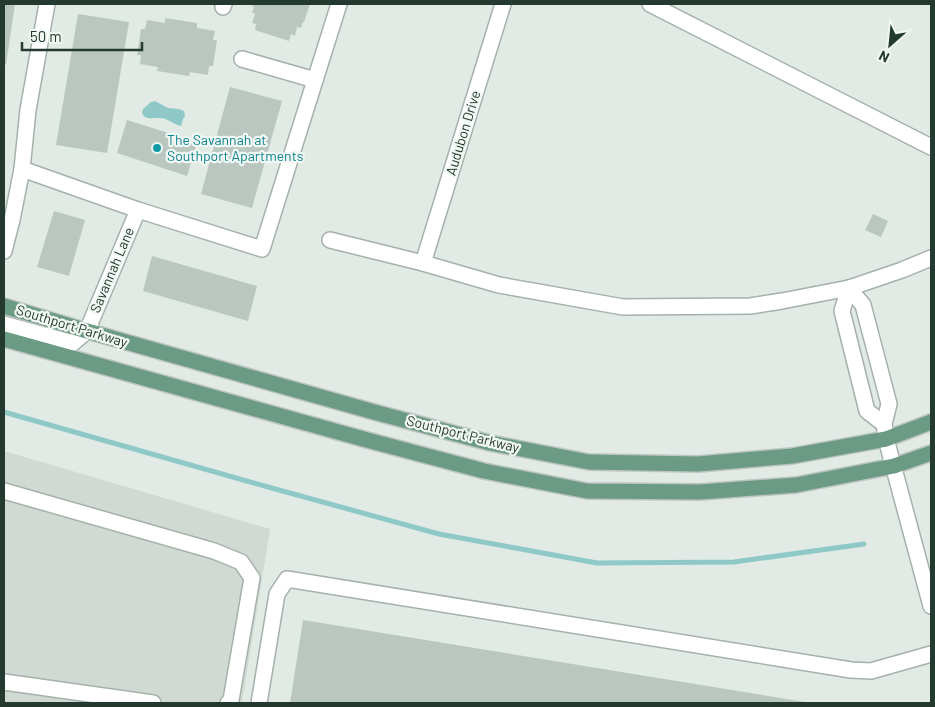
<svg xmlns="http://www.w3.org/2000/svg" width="935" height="707" font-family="Barlow,sans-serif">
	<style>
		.built { fill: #d0dad3 }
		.water { fill: #8fc9c7 }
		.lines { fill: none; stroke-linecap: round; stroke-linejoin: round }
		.stream { stroke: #8fc9c7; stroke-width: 5 }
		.building { fill: #bac7c0 }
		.minor-casing { stroke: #a5b1ab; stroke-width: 18 }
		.major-casing { stroke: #bdc4c1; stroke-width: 18 }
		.minor { stroke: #fff; stroke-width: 15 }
		.major { stroke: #6b9b85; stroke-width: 15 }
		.culture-dot { fill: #0f9aa8; stroke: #f1f7f3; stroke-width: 2 }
		.labels { text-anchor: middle; stroke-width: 4.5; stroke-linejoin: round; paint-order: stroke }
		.street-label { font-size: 14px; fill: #24392f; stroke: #f1f7f3 }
		.culture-label { font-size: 14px; fill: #0d838f; stroke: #f1f7f3; text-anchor: start }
	</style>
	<rect width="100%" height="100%" fill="#e1eae5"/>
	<!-- built -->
	<polygon class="built" points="4,451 270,529 242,703 4,703"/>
	<!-- water -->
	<path class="water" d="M 155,101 L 168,108 L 179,109 L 184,111 L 185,116 L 183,119 L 181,126 C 175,125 171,121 165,119 C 160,117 154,119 148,118 C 144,117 144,116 142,113 L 143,109 L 151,102 Z"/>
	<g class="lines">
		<!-- stream -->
		<polyline class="stream" points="4,412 268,487 439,534 597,563 734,562 864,544"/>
	</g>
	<!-- building -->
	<g class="building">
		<polygon points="4,4 15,4 6,65 4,64"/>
		<polygon points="253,4 310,4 304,22 303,22 301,28 297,27 295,36 291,34 289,41 255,30 256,24 252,23 255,14 252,12 254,7 252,6"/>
		<polygon points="78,14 129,22 107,153 56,145"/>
		<polygon points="165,18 197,23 197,28 215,31 213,40 217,40 213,66 209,66 208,75 190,72 189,76 157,71 158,67 140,64 141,55 137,55 141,29 145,29 147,20 165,23"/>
		<polygon points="230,87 282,101 252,208 201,194"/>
		<polygon points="127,120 197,142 187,176 117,153"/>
		<polygon points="54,211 85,220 69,276 37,267"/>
		<polygon points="873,214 888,221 881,237 865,230"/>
		<polygon points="152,256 257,286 248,321 143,291"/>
		<polygon points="303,620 805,702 805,703 290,703"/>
	</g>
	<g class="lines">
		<defs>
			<g id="minor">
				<polyline points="650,4 931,147"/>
				<polyline points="223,7 224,4"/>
				<polyline points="242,59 315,80"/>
				<polyline points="22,169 138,210 262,249 339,4"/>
				<polyline points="330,240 423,263 499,285 623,307 750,306 782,301 849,288 902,270 931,258"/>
				<polyline points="4,251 12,220 22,169 28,110 47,4"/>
				<polyline points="423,263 503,4"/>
				<polyline points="849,288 863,305 889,404 884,424 886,439 931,606"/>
				<polyline points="849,288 842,311 867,411 884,424"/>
				<polyline points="4,324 73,343 87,331 138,210"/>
				<polyline points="4,491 214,551 241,562 252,578 231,700 228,703"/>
				<polyline points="4,682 153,703"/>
				<polyline points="259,703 277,594 287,579 851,670 871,671 931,654"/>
			</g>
			<g id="major">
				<polyline points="4,306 87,331 374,412 490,443 589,462 698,464 792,456 886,439 931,422"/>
				<polyline points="4,339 367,440 484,471 587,491 700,492 796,485 894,466 931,453"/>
			</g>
		</defs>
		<!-- minor casing -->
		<use href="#minor" class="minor-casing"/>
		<!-- major casing -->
		<use href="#major" class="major-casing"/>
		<!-- minor -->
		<use href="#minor" class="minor"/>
		<!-- major -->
		<use href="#major" class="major"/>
	</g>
	<!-- markers -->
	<circle class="culture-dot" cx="157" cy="148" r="5"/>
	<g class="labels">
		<!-- street labels -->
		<g class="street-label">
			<text transform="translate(463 133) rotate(-73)" y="5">Audubon Drive</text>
			<text transform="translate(112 270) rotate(-67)" y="5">Savannah Lane</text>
			<text transform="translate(72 326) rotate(17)" y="5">Southport Parkway</text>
			<text transform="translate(463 434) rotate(14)" y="5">Southport Parkway</text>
		</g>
		<!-- culture labels -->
		<g class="culture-label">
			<text x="167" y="145">The Savannah at<tspan x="167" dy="16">Southport Apartments</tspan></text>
		</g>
	</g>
	<!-- border -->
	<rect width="935" height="707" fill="none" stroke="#24392f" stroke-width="10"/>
	<!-- north arrow -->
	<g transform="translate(890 45) rotate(207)" stroke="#f1f7f3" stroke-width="4" paint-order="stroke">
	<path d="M0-4L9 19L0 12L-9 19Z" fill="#24392f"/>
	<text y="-8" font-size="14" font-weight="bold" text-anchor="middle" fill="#24392f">N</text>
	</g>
	<!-- scale -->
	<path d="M22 42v8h120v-8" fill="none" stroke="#24392f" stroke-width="2.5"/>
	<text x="30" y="42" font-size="15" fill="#24392f" stroke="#f1f7f3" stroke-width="4" paint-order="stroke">50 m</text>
</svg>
